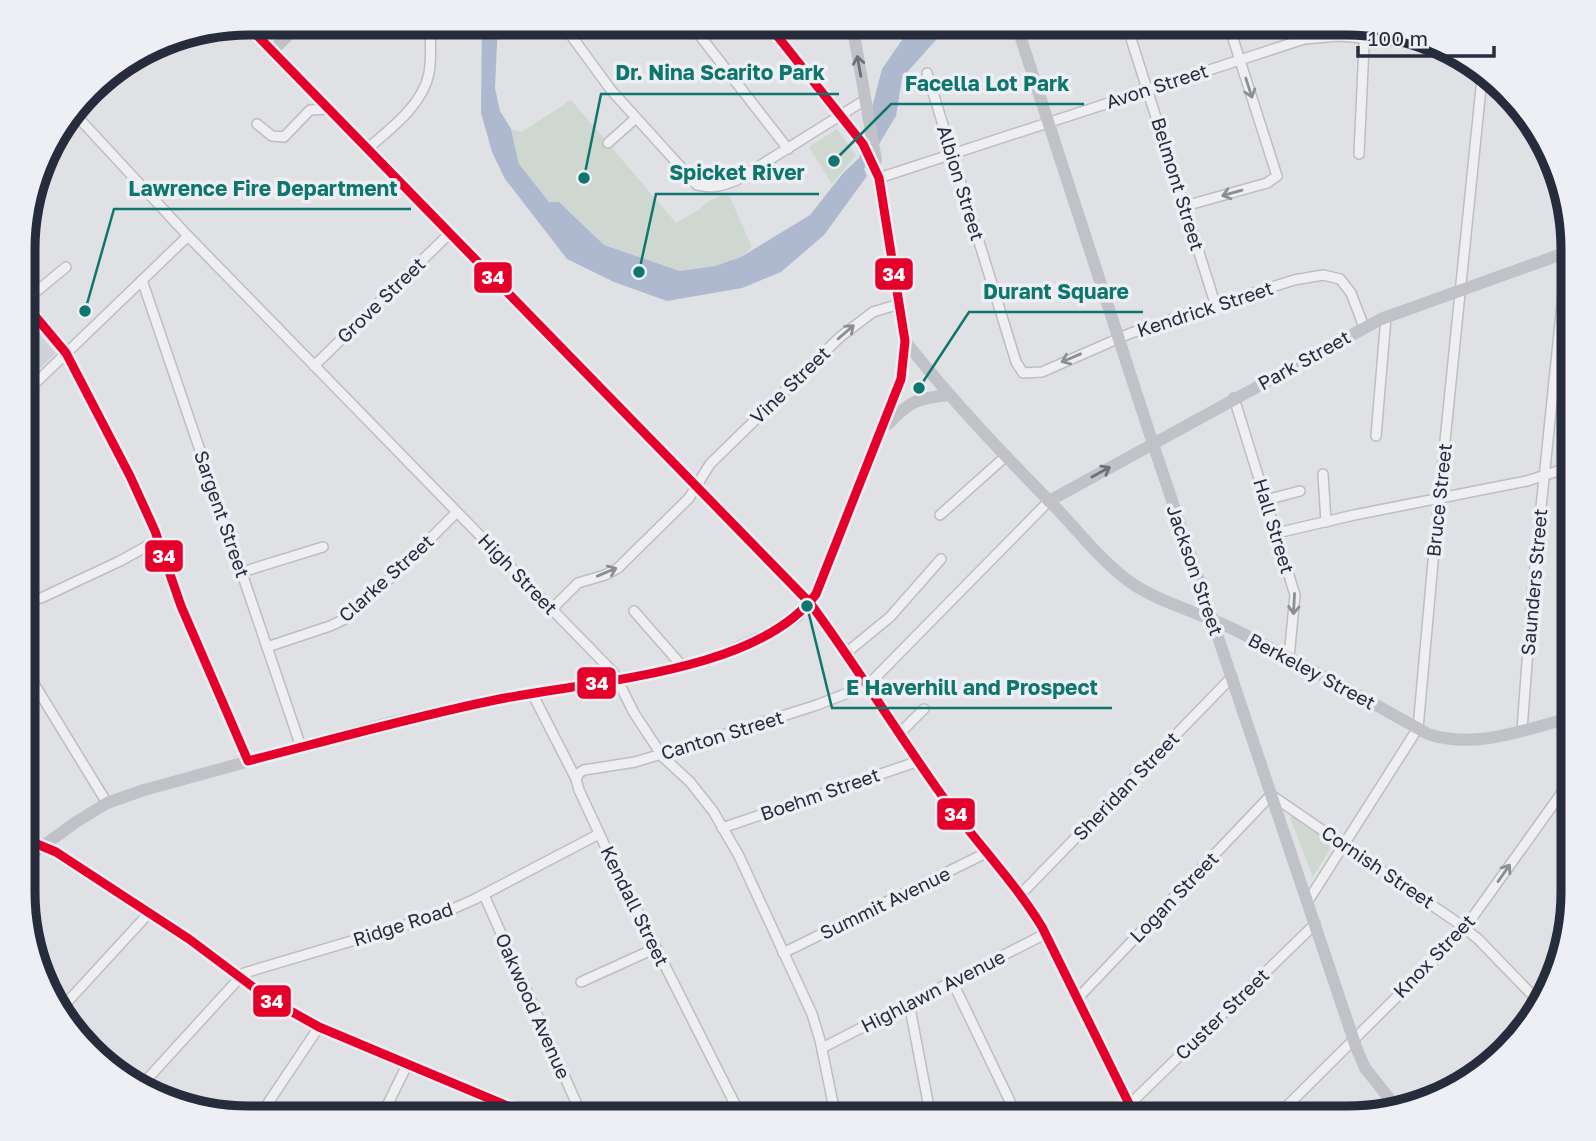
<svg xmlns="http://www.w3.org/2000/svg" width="1596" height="1141" font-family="'Golos Text',sans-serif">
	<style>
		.built { fill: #d0d2d9 }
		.green { fill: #cfd8d0 }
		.water { fill: #aeb9cf }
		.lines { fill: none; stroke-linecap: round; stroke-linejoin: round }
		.street-casing { stroke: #bdbec2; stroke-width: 12 }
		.street { stroke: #efeff1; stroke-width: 9 }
		.secondary { stroke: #c1c2c7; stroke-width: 12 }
		.bus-1-casing { stroke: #edeff5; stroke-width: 14 }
		.bus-1 { stroke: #e4002b; stroke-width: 9 }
		.oneway { stroke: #6c707b }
		.oneway2 { stroke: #8b8e97 }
		.labels { text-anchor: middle; stroke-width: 7; stroke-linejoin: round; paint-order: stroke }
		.street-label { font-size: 19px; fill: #272c3d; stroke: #edeff5 }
		.rim { fill: none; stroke: #272c3d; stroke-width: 9 }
		.leader { fill: none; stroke: #0f766e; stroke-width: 2.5 }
		.callout-dot { fill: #0f766e; stroke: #edeff5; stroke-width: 2.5 }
		.callout-label { font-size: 21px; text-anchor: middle; font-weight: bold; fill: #0f766e; stroke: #edeff5; stroke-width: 7; stroke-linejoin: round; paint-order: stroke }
		.line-badge { stroke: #edeff5; stroke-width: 2.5 }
		.badge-label { font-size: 19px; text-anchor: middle; font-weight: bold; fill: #fff }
	</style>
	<rect width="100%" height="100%" fill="#e0e1e5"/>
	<!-- built -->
	<polygon class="built" points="25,319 56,353 25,382"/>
	<!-- green -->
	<g class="green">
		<polygon points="571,100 676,223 698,210 709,201 728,193 752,247 741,257 715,266 680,271 604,245 559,202 549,202 519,164 511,129 522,132"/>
		<polygon points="837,129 856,155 832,184 809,147"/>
		<polygon points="1292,816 1331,843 1331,847 1313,877 1290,818"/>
	</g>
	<!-- water -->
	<polygon class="water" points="482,23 498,23 495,88 500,111 511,129 519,164 549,202 559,202 604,245 680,271 715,266 741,257 810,215 844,172 859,158 882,69 913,24 951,23 902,78 896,116 864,169 867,176 824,235 781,272 742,288 667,301 614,282 567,259 505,179 492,152 481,113"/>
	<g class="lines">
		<defs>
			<g id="street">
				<path d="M 562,23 L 611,90 L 697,185 C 713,189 722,186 737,180 L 865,100"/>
				<polyline points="690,23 788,149"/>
				<polyline points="1126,23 1216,306"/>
				<polyline points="927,73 1016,362 1023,373 1042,372 1131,333 1294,280 1323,275 1340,279 1351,293 1364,327"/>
				<polyline points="73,112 188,236 614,673 634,713 663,757 690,782 713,811 739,856 812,1014 820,1040 836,1118"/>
				<polyline points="257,124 272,136 284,137 310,110 328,109"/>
				<polyline points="608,143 636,118"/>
				<path d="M 367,149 C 390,129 423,105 429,73 C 432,57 430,39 430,23"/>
				<polyline points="1359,154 1365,24"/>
				<polyline points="878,173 879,178 1304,39 1338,36 1441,44"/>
				<polyline points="1185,206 1267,183 1277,176 1228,23"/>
				<polyline points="142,280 301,747"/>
				<polyline points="25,301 66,267"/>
				<polyline points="25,304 66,353 130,476 155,531 181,606 248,761"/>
				<polyline points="314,366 449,234"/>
				<polyline points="25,393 188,236"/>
				<polyline points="1234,398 1295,595 1289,657"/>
				<polyline points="1376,436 1386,317"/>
				<polyline points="1323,474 1326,522"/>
				<polyline points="1266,500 1300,491"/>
				<polyline points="940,515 1006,456"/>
				<polyline points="1277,533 1354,515 1527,481 1573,466"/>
				<polyline points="242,572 323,547"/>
				<polyline points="41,598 120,561 158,540"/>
				<polyline points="552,609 578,583 605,575 618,568 689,498 710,464 840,337 873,312 899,304"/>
				<polyline points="634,611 683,667"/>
				<polyline points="267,647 330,626 345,619 398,571 457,512"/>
				<polyline points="846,653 890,617 941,559"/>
				<polyline points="25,669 107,803"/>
				<polyline points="532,693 576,779 579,790 612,861 742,1118"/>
				<polyline points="25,699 38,691"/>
				<polyline points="1522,730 1532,595 1570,226"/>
				<polyline points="900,733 924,709"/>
				<polyline points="576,779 579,773 584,770 635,762 678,749 817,705 868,685 1049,501"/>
				<polyline points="722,828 919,761"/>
				<polyline points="484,895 583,1118"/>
				<polyline points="1020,895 1232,677"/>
				<polyline points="1308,901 1418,728 1436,529 1483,68"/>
				<polyline points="783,953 986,853"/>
				<polyline points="952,981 1018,1118"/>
				<polyline points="581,982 656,948"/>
				<polyline points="1077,999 1271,795 1458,923 1478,939 1541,1004"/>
				<polyline points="909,1003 931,1118"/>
				<polyline points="59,1011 149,913"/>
				<polyline points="822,1048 1045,934"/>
				<polyline points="1473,1073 1543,1000"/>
				<polyline points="140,1087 244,973 439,915 475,899 599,834"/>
				<polyline points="1130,1104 1315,924"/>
				<polyline points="258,1118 319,1027"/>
				<polyline points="381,1118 407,1065"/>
				<polyline points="498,1118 505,1105"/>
				<polyline points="1275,1118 1453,941 1472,918 1573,777"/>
			</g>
		</defs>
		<!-- street casing -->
		<use href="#street" class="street-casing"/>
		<!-- street -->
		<use href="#street" class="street"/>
		<!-- secondary -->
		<g class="secondary">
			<polyline points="245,23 810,603 842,646 939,792 1026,901 1042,927 1136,1118"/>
			<polyline points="852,23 876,160"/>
			<polyline points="1016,23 1153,444 1356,1047 1365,1068 1396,1107"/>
			<polyline points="272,51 301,23"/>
			<path d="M 905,341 C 952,401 1005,456 1058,510 C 1081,534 1103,563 1130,582 C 1160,603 1198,612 1231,628 C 1298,661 1363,698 1428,734 C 1476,750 1526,729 1573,717"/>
			<path d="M 888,424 C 910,401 917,398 950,395"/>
			<polyline points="1049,501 1381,319 1573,250"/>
			<polyline points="25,839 43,845 56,852 189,939 269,999 319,1027 407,1065 505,1105 544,1118"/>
			<polyline points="25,859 76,822 107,803 144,790 392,722 499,699 675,669 716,657 767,634 797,617 816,594 896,393 901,379 905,341 879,178 863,144 767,23"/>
		</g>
		<defs>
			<g id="bus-1">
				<path d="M 245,23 L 810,603 C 855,664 894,728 938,790 C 971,837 1012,878 1042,927 L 1136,1118"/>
				<path d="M 25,304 L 66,353 L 130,476 L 155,531 L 181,606 L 248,761 C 330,740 412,717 495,700 C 586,681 758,674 816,594 L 901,379 L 905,341 L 879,178 L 863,144 L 767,23"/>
				<polyline points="25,839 56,852 189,939 269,999 319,1027 505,1105 544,1118"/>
			</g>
		</defs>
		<!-- bus-1 casing -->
		<use href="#bus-1" class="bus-1-casing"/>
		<!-- bus-1 -->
		<use href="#bus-1" class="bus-1"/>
	</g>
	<!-- one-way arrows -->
	<defs><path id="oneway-shaft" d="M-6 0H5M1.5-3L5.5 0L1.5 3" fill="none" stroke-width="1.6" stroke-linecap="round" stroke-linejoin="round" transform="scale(1.75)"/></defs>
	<g class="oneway">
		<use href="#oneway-shaft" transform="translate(859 66) rotate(-100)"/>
		<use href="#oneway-shaft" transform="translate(1101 472) rotate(-29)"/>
	</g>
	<g class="oneway2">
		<use href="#oneway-shaft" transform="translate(1249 88) rotate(72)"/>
		<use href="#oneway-shaft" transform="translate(1232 193) rotate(164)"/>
		<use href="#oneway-shaft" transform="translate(846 332) rotate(-41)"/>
		<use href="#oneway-shaft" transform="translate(1071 358) rotate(157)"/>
		<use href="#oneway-shaft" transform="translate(607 572) rotate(-23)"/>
		<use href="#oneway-shaft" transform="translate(1294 604) rotate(93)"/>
		<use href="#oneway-shaft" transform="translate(1504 873) rotate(-55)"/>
	</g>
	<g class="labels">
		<!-- street labels -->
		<g class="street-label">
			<text transform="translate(1157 86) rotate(-18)" y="7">Avon Street</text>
			<text transform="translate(961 183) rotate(73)" y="7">Albion Street</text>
			<text transform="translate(1178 184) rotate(73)" y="7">Belmont Street</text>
			<text transform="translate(381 300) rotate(-44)" y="7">Grove Street</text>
			<text transform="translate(1205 309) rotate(-18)" y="7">Kendrick Street</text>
			<text transform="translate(1304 360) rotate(-29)" y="7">Park Street</text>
			<text transform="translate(790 385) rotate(-44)" y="7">Vine Street</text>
			<text transform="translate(1439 500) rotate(-84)" y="7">Bruce Street</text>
			<text transform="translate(222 514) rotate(71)" y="7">Sargent Street</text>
			<text transform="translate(1274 526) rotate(73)" y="7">Hall Street</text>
			<text transform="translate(1195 570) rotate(71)" y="7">Jackson Street</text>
			<text transform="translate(518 574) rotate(46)" y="7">High Street</text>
			<text transform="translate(386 578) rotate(-42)" y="7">Clarke Street</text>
			<text transform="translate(1534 582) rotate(-85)" y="7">Saunders Street</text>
			<text transform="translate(1312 671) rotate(28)" y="7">Berkeley Street</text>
			<text transform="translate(722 735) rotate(-17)" y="7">Canton Street</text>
			<text transform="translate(1126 786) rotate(-46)" y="7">Sheridan Street</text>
			<text transform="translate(820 794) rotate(-19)" y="7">Boehm Street</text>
			<text transform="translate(1378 867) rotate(34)" y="7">Cornish Street</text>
			<text transform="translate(1174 897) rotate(-46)" y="7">Logan Street</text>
			<text transform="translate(885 903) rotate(-26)" y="7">Summit Avenue</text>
			<text transform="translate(635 906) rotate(64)" y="7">Kendall Street</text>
			<text transform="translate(403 924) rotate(-18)" y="7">Ridge Road</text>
			<text transform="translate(1434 956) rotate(-46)" y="7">Knox Street</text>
			<text transform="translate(933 991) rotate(-27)" y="7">Highlawn Avenue</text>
			<text transform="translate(533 1006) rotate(66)" y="7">Oakwood Avenue</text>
			<text transform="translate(1222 1014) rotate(-44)" y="7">Custer Street</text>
		</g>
	</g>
	<!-- crop -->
	<path d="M0 0H1596V1141H0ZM249 35H1347A214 214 0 0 1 1561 249V892A214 214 0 0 1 1347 1106H249A214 214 0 0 1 35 892V249A214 214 0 0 1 249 35Z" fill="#edeff5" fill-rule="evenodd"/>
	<path class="rim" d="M249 35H1347A214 214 0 0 1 1561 249V892A214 214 0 0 1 1347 1106H249A214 214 0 0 1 35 892V249A214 214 0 0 1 249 35Z"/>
	<!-- callouts -->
	<path class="leader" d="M584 178L601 94H839M834 161L891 104H1084M639 272L656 194H819M85 311L114 209H411M919 388L969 312H1143M807 606L832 708H1112"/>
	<g class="callout-dot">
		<circle cx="584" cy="178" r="7"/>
		<circle cx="834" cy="161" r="7"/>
		<circle cx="639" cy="272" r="7"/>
		<circle cx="85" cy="311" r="7"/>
		<circle cx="919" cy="388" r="7"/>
		<circle cx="807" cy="606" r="7"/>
	</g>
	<g class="callout-label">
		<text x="720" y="80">Dr. Nina Scarito Park</text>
		<text x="987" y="91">Facella Lot Park</text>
		<text x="737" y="180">Spicket River</text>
		<text x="263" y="196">Lawrence Fire Department</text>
		<text x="1056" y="299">Durant Square</text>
		<text x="972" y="695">E Haverhill and Prospect</text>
	</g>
	<g class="line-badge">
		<rect x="874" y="257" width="40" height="34" rx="7" fill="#e4002b"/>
		<rect x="473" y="261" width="40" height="33" rx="7" fill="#e4002b"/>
		<rect x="144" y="539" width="40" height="34" rx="7" fill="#e4002b"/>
		<rect x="576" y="666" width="41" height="34" rx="7" fill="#e4002b"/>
		<rect x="936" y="797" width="40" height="34" rx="7" fill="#e4002b"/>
		<rect x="252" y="984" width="40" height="34" rx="7" fill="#e4002b"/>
	</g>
	<g class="badge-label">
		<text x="894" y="281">34</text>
		<text x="493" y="284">34</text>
		<text x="164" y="563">34</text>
		<text x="597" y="690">34</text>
		<text x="956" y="821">34</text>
		<text x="272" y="1008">34</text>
	</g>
	<!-- scale -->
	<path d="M1358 46v10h136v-10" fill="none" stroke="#272c3d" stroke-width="3.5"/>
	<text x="1368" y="46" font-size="21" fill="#272c3d" stroke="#edeff5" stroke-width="5" paint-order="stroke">100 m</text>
</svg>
